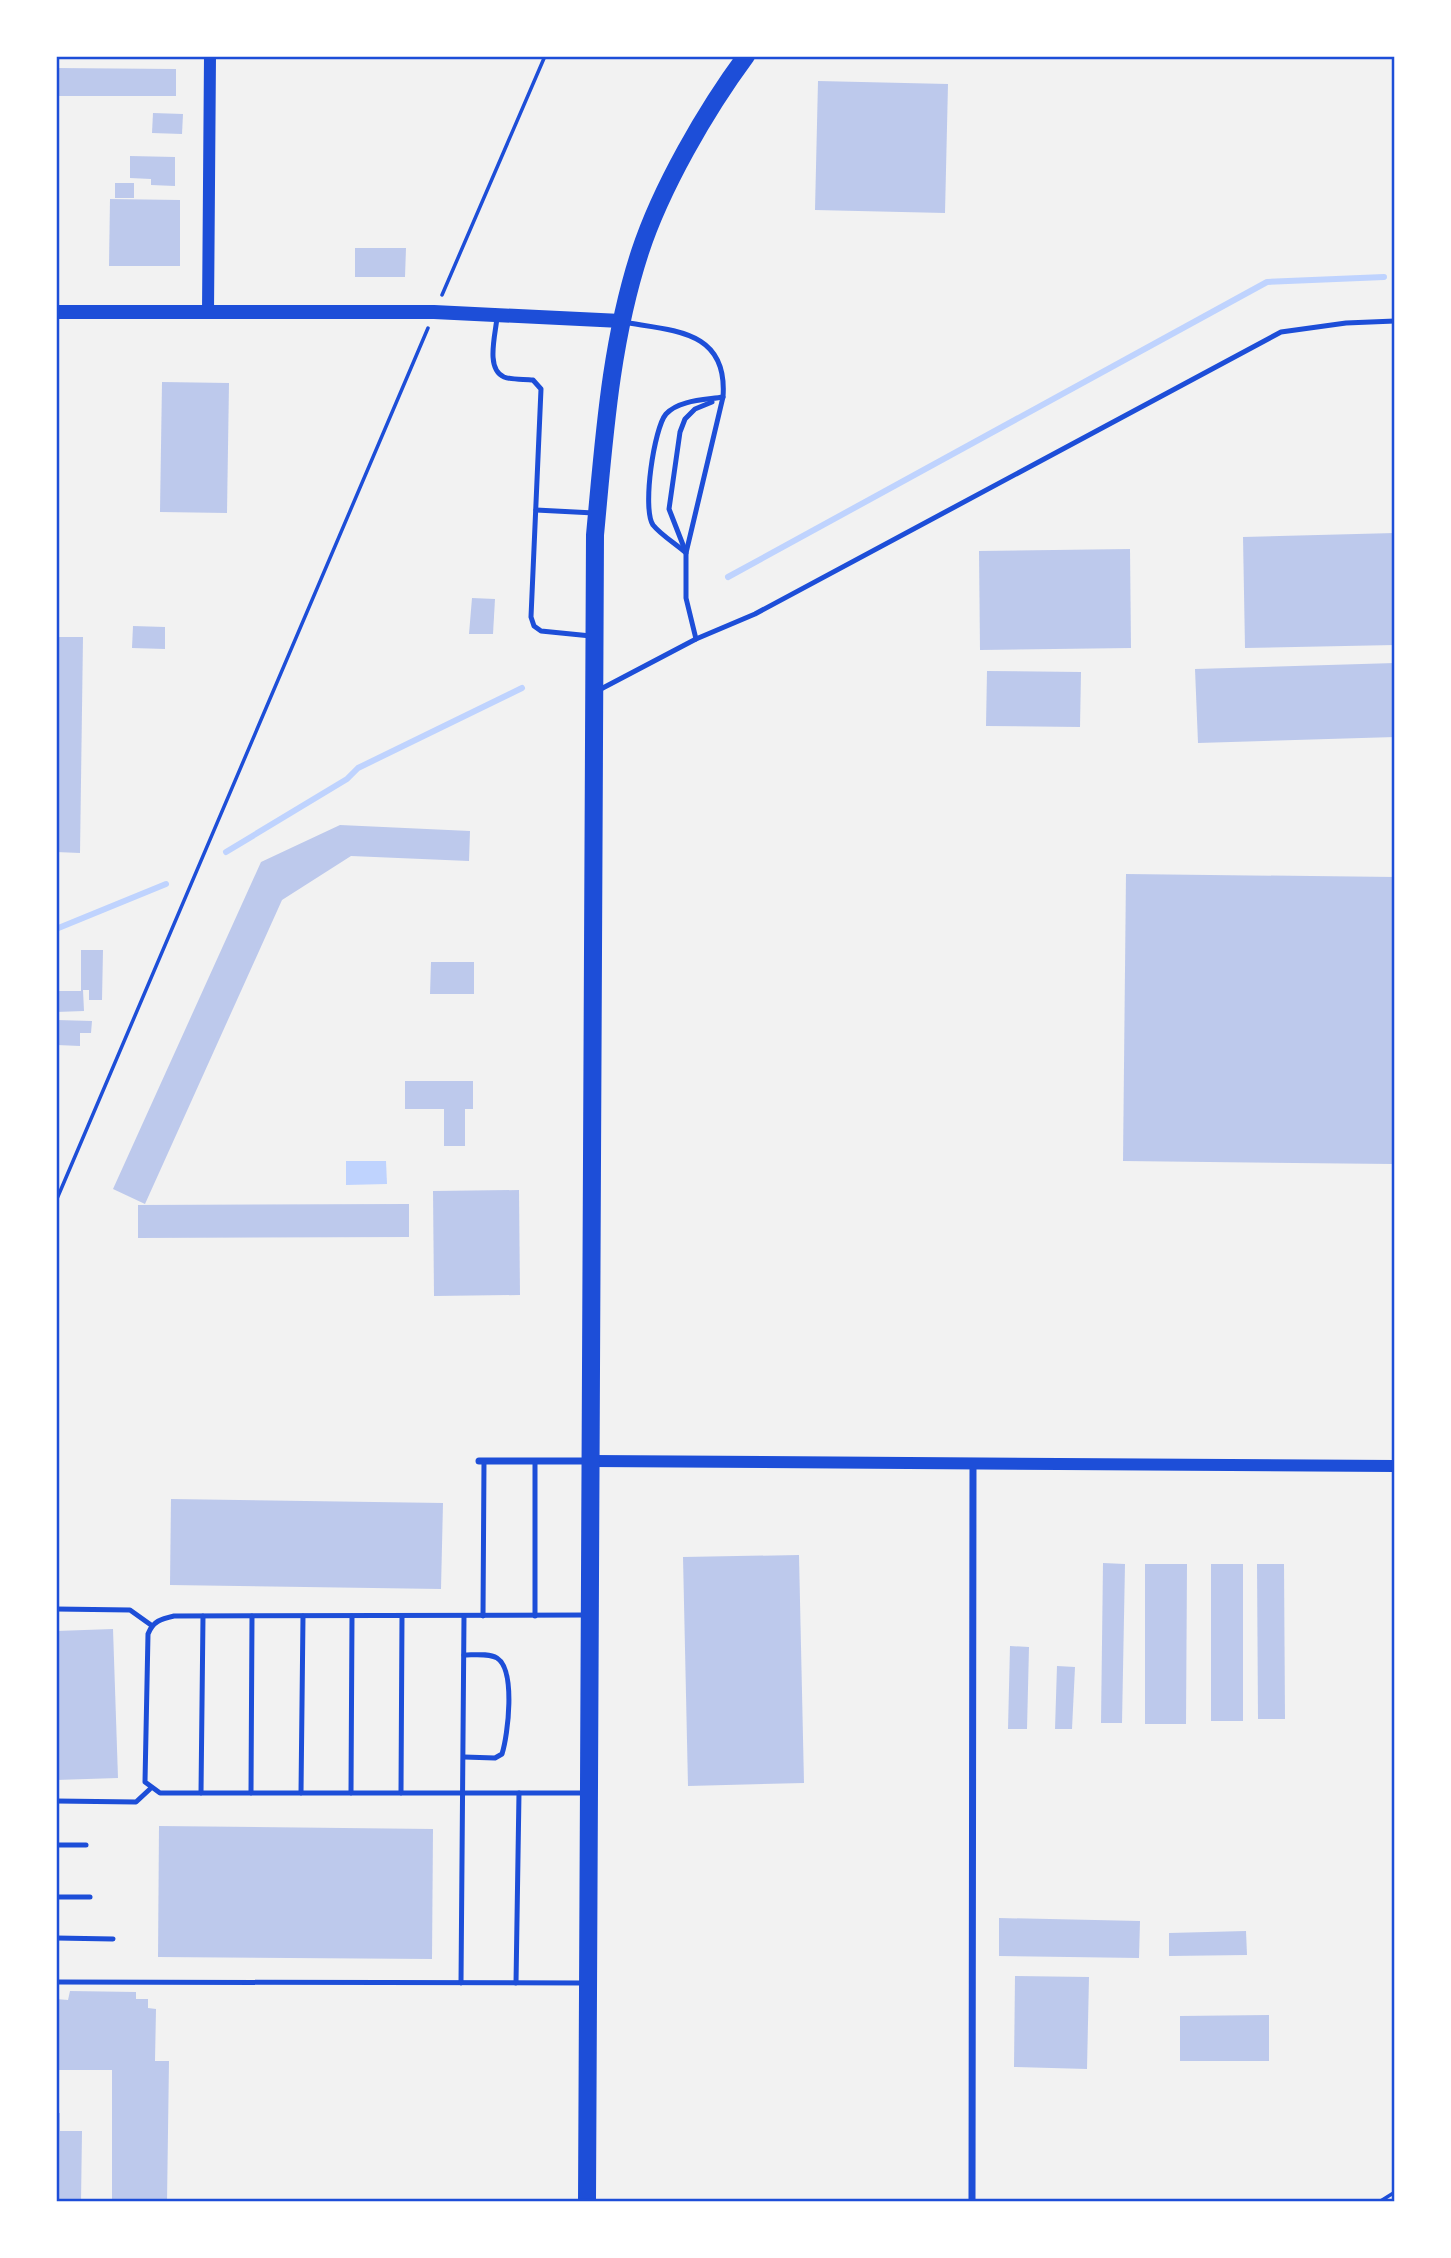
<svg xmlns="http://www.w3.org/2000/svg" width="1451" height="2258" font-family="'Fira Sans',sans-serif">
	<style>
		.water { fill: #bfd3fe }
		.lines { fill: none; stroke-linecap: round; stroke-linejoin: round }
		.stream { stroke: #bfd3fe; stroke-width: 6 }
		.building { fill: #bdc9ec }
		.path { stroke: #1d4ed8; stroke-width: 3.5 }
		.service { stroke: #1d4ed8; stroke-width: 5 }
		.minor { stroke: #1d4ed8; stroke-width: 7 }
		.tertiary { stroke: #1d4ed8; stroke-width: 12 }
		.secondary { stroke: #1d4ed8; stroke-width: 14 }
		.primary { stroke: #1d4ed8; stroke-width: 18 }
		.neatline { fill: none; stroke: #1d4ed8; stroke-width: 2.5 }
	</style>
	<rect width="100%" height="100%" fill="#f2f2f2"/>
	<!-- water -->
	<polygon class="water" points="346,1161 386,1161 387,1184 346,1185"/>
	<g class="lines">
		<!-- stream -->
		<g class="stream">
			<polyline points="728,577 1267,282 1384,277"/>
			<polyline points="226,852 347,779 358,768 522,688"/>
			<polyline points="56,929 166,884"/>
		</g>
	</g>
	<!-- building -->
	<g class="building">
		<polygon points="56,68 176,69 176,96 56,96"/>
		<polygon points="818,81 948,84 945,213 815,210"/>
		<polygon points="153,113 183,114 182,134 152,133"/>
		<polygon points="130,156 175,157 175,186 151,185 151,179 130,178"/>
		<rect x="115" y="183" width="19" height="15"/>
		<polygon points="110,199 180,200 180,266 109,266"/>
		<polygon points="355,248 406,248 405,277 355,277"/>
		<polygon points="162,382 229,383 227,513 160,512"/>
		<polygon points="1395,533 1395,645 1245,648 1243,537"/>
		<polygon points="1130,549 1131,648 980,650 979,551"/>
		<polygon points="472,598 495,599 493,634 469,634"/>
		<polygon points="133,626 165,627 165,649 132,648"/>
		<polygon points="58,637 83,637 80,853 56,852"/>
		<polygon points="1395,663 1395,737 1198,743 1195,669"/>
		<polygon points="987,671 1081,672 1080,727 986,726"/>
		<polygon points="340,825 470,831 469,861 351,856 282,900 145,1204 113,1189 261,862"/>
		<polygon points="1126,874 1395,877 1392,1164 1123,1161"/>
		<polygon points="81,950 103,950 102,1000 89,1000 89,990 83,990 84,1011 56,1012 56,991 81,991"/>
		<polygon points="431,962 474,962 474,994 430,994"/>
		<polygon points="57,1020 92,1021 91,1033 80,1033 80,1046 57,1045"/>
		<polygon points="405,1081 473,1081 473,1109 465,1109 465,1146 444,1146 444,1109 405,1109"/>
		<polygon points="519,1190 520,1295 434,1296 433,1191"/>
		<polygon points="409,1204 409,1237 138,1238 138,1205"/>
		<polygon points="171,1499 443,1503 441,1589 170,1585"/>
		<polygon points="799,1555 804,1783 688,1786 683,1557"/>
		<polygon points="1103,1563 1125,1564 1122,1723 1101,1723"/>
		<polygon points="1145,1564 1187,1564 1186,1724 1145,1724"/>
		<rect x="1211" y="1564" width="32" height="157"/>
		<polygon points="1257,1564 1284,1564 1285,1719 1258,1719"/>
		<polygon points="113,1629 118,1778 56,1780 56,1631"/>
		<polygon points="1010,1646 1029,1647 1027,1729 1008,1729"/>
		<polygon points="1057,1666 1075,1667 1072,1729 1055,1729"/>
		<polygon points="159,1826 433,1829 432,1959 158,1957"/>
		<polygon points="999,1918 1140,1921 1139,1958 999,1956"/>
		<polygon points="1246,1931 1247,1955 1169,1956 1169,1933"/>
		<polygon points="1015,1976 1089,1977 1087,2069 1014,2067"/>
		<polygon points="70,1991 136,1992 136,1999 148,1999 148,2008 156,2009 155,2061 169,2061 167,2202 112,2202 112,2070 56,2070 56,1999 68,2000"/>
		<polygon points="1269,2015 1269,2061 1180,2061 1180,2016"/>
		<polygon points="56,2113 60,2113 60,2131 82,2131 81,2202 56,2202"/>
	</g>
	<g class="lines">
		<!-- path -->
		<g class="path">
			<polyline points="442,295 545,56"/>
			<polyline points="56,1201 428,328"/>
			<polyline points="1379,2202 1395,2192"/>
		</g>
		<!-- service -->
		<g class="service">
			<path d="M 497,317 C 496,333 485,369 504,377 C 512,380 524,379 533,380 L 541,389 L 531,617 L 534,626 L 541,631 L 591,636"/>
			<path d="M 623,322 C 674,331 728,330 723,397 L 686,553 L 686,598 L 696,639"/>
			<polyline points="536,510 594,513"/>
			<polyline points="685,550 669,509 680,432 685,419 695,409 712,402"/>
			<path d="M 686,553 C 676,544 661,535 653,525 C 642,509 654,428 666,414 C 679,400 705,400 723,397"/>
			<polyline points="599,690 696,639 755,614 1281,332 1346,323 1395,321"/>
			<polyline points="56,1609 130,1610 151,1625"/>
			<polyline points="483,1616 484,1461"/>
			<polyline points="535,1616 535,1461"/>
			<path d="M 464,1757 L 495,1758 L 502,1754 C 508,1735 516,1670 497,1658 C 489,1653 474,1655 464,1655"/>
			<polyline points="201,1793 203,1616"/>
			<polyline points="251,1793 252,1616"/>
			<polyline points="301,1793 303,1616"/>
			<polyline points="351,1793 352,1616"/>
			<polyline points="401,1793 402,1616"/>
			<path d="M 586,1793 L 160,1793 L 145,1782 L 148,1634 C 153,1621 161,1619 174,1616 L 587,1615"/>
			<polyline points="56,1801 136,1802 150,1789"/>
			<polyline points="56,1845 86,1845"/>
			<polyline points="56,1897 90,1897"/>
			<polyline points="56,1938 113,1939"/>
			<polyline points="56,1982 585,1983"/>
			<polyline points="461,1983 464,1616"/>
			<polyline points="516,1983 519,1793"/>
		</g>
		<!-- minor -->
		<g class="minor">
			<polyline points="479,1461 591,1461"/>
			<polyline points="972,2202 973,1464"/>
		</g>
		<!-- tertiary -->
		<g class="tertiary">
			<polyline points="208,313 210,56"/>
			<polyline points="591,1461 1395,1466"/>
		</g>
		<!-- secondary -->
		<polyline class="secondary" points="56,312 434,312 621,321"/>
		<!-- primary -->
		<path class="primary" d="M 587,2202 L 595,535 C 604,440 610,344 640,252 C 661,188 706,110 746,56"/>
	</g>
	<!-- border -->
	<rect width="1451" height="2258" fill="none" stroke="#ffffff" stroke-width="116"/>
	<rect x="58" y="58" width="1335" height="2142" class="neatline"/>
</svg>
